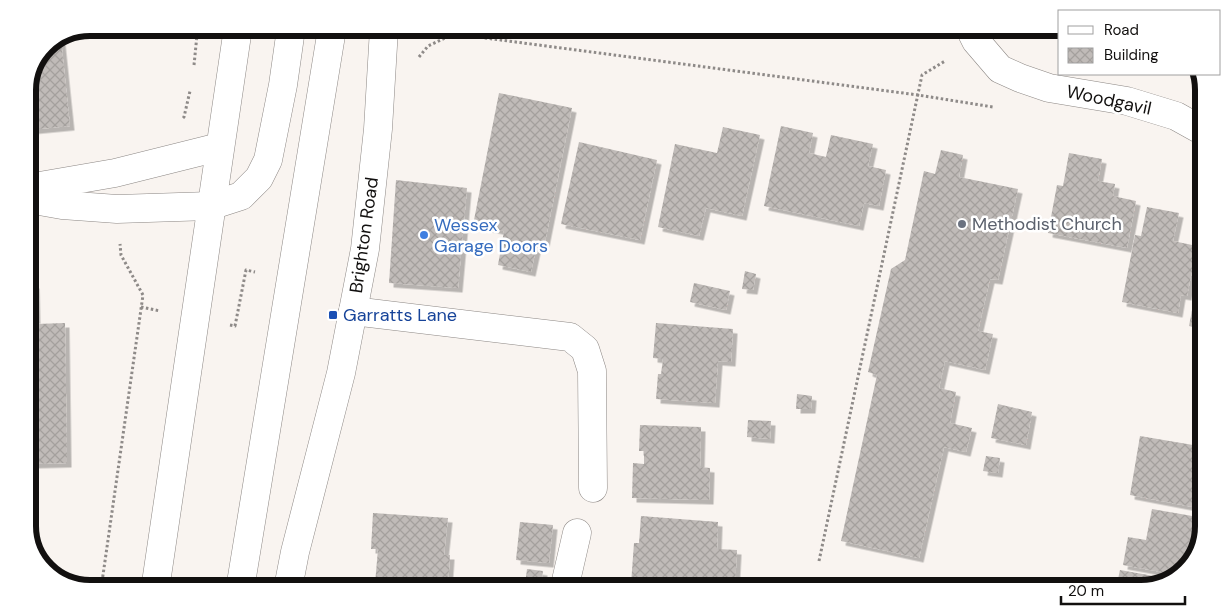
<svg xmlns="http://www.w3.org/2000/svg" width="1231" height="616" font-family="'DM Sans',sans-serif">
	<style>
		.building { fill: url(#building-cross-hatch); filter: url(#shadow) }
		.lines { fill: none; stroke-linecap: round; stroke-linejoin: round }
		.minor-casing { stroke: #8c8784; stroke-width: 29 }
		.highway-casing { stroke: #8c8784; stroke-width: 29 }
		.path { stroke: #8e8a88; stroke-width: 3; stroke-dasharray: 2.5 2.5; stroke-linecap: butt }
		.minor { stroke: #fff; stroke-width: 28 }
		.highway { stroke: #fff; stroke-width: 28 }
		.worship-dot { fill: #6b7280; stroke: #fff; stroke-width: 2 }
		.shop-dot { fill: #3f7fe0; stroke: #fff; stroke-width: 2 }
		.transit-dot { fill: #1a4fb4; stroke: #fff; stroke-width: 2 }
		.labels { text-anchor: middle; stroke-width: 5; stroke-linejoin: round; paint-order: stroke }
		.street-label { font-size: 18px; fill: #12100f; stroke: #fff }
		.worship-label { font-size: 18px; fill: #5b616d; stroke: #fff; text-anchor: start }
		.shop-label { font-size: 18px; fill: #366cbe; stroke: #fff; text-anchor: start }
		.transit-label { font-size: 18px; fill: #164399; stroke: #fff; text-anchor: start }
		.rim { fill: none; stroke: #12100f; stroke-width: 6 }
	</style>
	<defs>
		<pattern id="building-cross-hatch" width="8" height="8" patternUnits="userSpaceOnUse" patternTransform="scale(1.25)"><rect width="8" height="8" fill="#c0bbb8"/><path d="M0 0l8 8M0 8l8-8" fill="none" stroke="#a4a09d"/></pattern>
		<filter id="shadow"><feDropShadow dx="4.5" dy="4.5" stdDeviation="0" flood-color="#0004"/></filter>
	</defs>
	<rect width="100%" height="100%" fill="#f9f4f0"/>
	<!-- building -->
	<g class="building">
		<polygon points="61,40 70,126 28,130 28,87 46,46"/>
		<polygon points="499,93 572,108 545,242 538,240 531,272 498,265 504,231 473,225"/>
		<polygon points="781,126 813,133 809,153 826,157 831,135 873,144 868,166 886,170 879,206 864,203 859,226 764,206"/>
		<polygon points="723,127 760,135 742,216 706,208 699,236 658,227 675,144 717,153"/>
		<polygon points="579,142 657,160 640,240 561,224"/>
		<polygon points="941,150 963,155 959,177 1018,189 998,280 990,279 978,331 993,334 985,370 945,361 939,388 956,392 950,423 972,428 966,452 944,447 919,558 841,541 877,375 868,372 891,269 905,260 924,171 935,174"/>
		<polygon points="1069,153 1102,159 1098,181 1115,184 1113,196 1136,201 1127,248 1048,233 1057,185 1063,186"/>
		<polygon points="396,180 467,188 458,288 389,283"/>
		<polygon points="1147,207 1179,213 1173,241 1197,246 1187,296 1181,295 1178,313 1122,302 1135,235 1141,236"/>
		<polygon points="1200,267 1201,267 1200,329 1189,326"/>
		<polygon points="745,271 756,274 753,290 742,289"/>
		<polygon points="694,283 730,291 726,310 690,302"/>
		<polygon points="28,284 35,284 36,324 65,323 67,463 28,464"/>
		<polygon points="656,323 733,329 731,362 718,361 715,403 656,399 658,374 661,374 663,359 653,358"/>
		<polygon points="797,394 812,396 811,409 796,409"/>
		<polygon points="998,404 1032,412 1026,445 991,438"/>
		<polygon points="748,420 771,421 770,439 747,437"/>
		<polygon points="640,425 701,427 700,467 710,468 709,500 632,498 633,463 644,464 644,451 639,451"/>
		<polygon points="1140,436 1199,446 1198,508 1130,495"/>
		<polygon points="986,456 1000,458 998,473 983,471"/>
		<polygon points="1152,509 1198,517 1197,553 1178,575 1123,565 1128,537 1146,540"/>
		<polygon points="373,513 448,518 444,555 450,555 448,584 375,584 378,549 371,549"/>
		<polygon points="641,516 718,522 717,549 737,550 735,586 625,585 625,584 631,584 634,543 639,543"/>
		<polygon points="520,522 553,525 549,563 516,560"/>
		<polygon points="527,569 543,571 541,585 525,585"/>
		<polygon points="1120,570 1171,579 1141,588 1116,588"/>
	</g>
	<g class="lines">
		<defs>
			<g id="minor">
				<polyline points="972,33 976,41 1000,69 1020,78 1049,88 1127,101 1176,116 1203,131"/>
				<polyline points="28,188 115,173 219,147"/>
				<polyline points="28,199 62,205 117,209 210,206"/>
				<polyline points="353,311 570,337 585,349 592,371 593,488"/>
				<polyline points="289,583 295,552 341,373 365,249 378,129 384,29"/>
				<polyline points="565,585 577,533"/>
			</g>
			<g id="highway">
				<polyline points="210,206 241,196 259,178 268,160 283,85 291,29"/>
				<polyline points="156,583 238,28"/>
				<polyline points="241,583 332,29"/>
			</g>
		</defs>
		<!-- minor casing -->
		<use href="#minor" class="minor-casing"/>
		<!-- highway casing -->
		<use href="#highway" class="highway-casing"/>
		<!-- path -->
		<g class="path">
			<polyline points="455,34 918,95 993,107"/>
			<polyline points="419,57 428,46 462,30"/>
			<polyline points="194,65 197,35 200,36"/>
			<polyline points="183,118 184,117 190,91"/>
			<polyline points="141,307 160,311"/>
			<polyline points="230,325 235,326 246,270 255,272"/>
			<polyline points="819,561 922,75 945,61"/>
			<polyline points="102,582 143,295 121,255 120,244"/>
		</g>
		<!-- minor -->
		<use href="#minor" class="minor"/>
		<!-- highway -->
		<use href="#highway" class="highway"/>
	</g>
	<!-- markers -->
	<circle class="worship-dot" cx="962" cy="224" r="5"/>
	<circle class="shop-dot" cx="424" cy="235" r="5"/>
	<rect class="transit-dot" x="328" y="310" width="10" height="10" rx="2.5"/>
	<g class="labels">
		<!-- street labels -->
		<g class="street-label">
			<text transform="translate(1109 100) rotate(12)" y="6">Woodgavil</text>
			<text transform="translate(364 235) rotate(-82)" y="6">Brighton Road</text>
		</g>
		<!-- worship labels -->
		<g class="worship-label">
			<text x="972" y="230">Methodist Church</text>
		</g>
		<!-- shop labels -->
		<g class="shop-label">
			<text x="434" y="231">Wessex<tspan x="434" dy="21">Garage Doors</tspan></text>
		</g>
		<!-- transit labels -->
		<g class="transit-label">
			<text x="343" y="321">Garratts Lane</text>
		</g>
	</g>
	<!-- crop -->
	<path d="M0 0H1231V616H0ZM90 36H1141A54 54 0 0 1 1195 90V526A54 54 0 0 1 1141 580H90A54 54 0 0 1 36 526V90A54 54 0 0 1 90 36Z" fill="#fff" fill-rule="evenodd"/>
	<path class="rim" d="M90 36H1141A54 54 0 0 1 1195 90V526A54 54 0 0 1 1141 580H90A54 54 0 0 1 36 526V90A54 54 0 0 1 90 36Z"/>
	<!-- legend -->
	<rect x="1058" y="10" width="162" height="65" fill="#ffffff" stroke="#a09f9f"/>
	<rect x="1068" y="26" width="25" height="8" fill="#ffffff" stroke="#a09f9f"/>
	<text x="1104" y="35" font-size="15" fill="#12100f">Road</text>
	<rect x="1068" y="48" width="25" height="15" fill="url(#building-cross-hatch)" stroke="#a09f9f"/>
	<text x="1104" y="60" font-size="15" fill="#12100f">Building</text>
	<!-- scale -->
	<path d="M1061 596v8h124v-8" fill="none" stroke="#12100f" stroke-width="2.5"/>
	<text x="1068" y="596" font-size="15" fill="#12100f" stroke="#ffffff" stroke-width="4" paint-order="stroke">20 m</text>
</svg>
